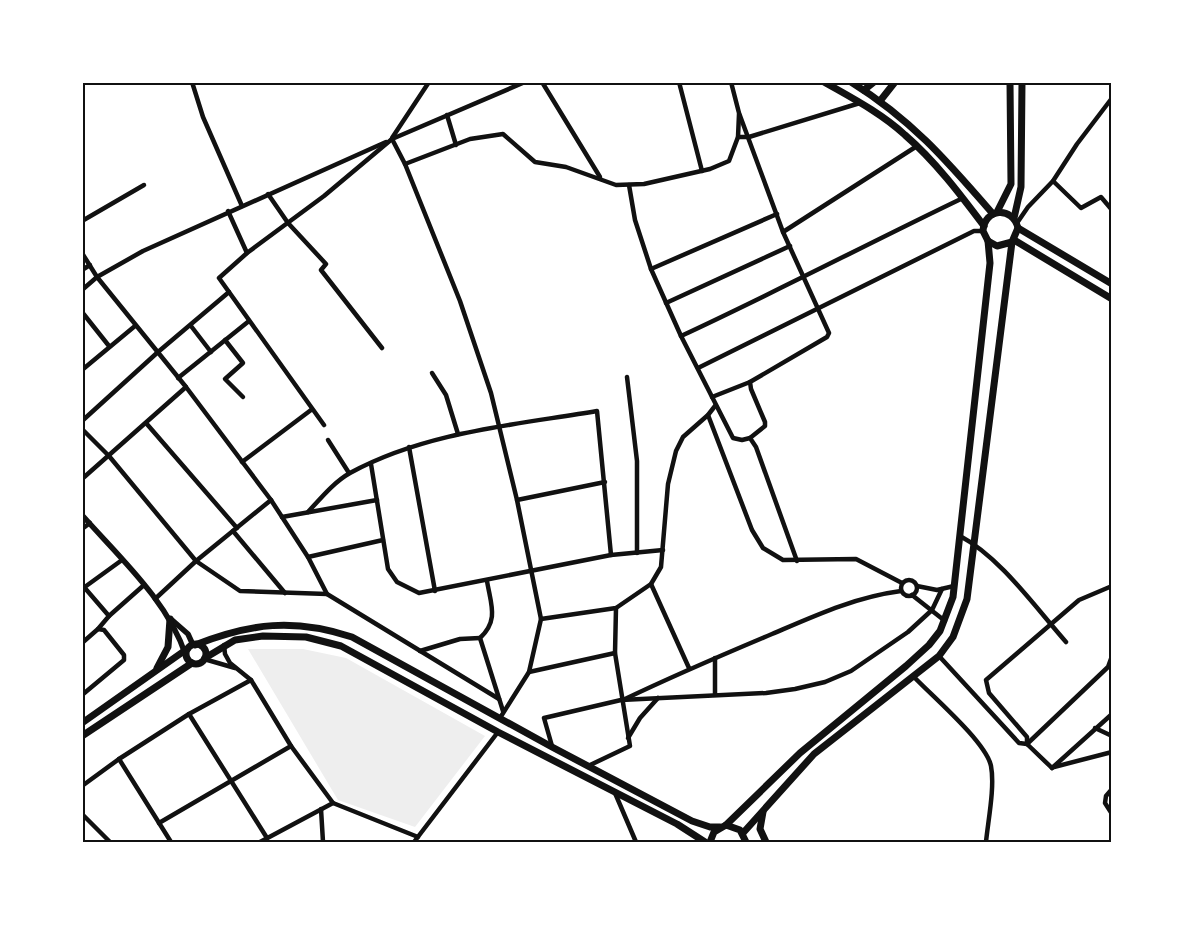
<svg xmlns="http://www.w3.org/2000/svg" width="1194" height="925" font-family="'Varela Round',sans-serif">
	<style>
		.green { fill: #eee }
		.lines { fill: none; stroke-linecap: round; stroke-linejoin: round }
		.minor { stroke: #111; stroke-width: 4.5 }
		.tertiary { stroke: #111; stroke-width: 5.5 }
		.primary { stroke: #111; stroke-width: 7 }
		.neatline { fill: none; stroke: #111; stroke-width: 2 }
	</style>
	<rect width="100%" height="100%" fill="#fff"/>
	<!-- green -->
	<polygon class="green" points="248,649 303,649 346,658 485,736 415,827 338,800"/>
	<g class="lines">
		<!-- minor -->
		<g class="minor">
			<polyline points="192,82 203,117 242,206"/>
			<polyline points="542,82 600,177"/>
			<polyline points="679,82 702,171"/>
			<polyline points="731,82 739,113 783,232 829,333 827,337 750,382 751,389 765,422 765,426 750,438"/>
			<polyline points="447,115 456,145"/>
			<polyline points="738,137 749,137 860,103"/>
			<polyline points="392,138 429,82"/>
			<polyline points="392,139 405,164 460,301 491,393 517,500 541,619 529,672 500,718"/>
			<polyline points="405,164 470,139 503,134 535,162 566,167 616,185 644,184 710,169 729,161 738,137 739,114"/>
			<polyline points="1053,181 1081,208 1101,197 1112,210"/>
			<polyline points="629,185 635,220 651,269 681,336 733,438 742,440 750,438 756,447 797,561"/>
			<polyline points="268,194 288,223 326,264 321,270 382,348"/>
			<polyline points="228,211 247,253"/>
			<polyline points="82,221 144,185"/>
			<polyline points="1017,223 1028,207 1053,181 1077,144 1112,98"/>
			<polyline points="783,232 917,146"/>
			<polyline points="82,253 97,277 186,387 271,500 308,557 327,594 499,699"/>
			<polyline points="651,269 777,214"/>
			<polyline points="82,270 90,265"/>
			<polyline points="82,290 97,277 143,251 386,142"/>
			<polyline points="666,303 790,246"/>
			<polyline points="82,312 109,346"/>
			<polyline points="191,326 211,352"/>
			<path d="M 681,336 C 776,292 869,243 963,198"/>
			<polyline points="225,340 243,363 225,379 243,397"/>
			<polyline points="698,368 974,231 983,231"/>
			<polyline points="82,370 135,326"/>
			<polyline points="432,373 446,395 458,434"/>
			<polyline points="627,377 637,461 637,553"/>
			<polyline points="178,378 249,321"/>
			<polyline points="712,397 750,382"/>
			<polyline points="708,415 752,530 763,548 783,560 856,559 902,583"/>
			<polyline points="82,421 158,352 229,292"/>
			<polyline points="146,423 237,528"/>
			<polyline points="324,425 219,278 247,253 324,196 392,139 525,82"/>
			<polyline points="82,429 109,456 196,561 240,591 327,594"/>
			<polyline points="328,440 349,473"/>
			<polyline points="409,447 435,591"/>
			<polyline points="242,462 311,410"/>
			<polyline points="371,464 388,569 397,582 419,593 611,555 663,550"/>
			<polyline points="82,479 186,387"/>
			<polyline points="517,500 605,482"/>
			<path d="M 308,512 C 321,498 334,482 350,473 C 425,432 514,425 597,411 L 611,555"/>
			<polyline points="282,517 377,500"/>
			<polyline points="82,529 90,523"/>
			<polyline points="233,531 285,593"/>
			<path d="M 960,536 C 1000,557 1035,607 1066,642"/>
			<polyline points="308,557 383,540"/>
			<circle cx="909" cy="588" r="8"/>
			<path d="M 487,581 C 491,605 499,620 480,638 L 503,711"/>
			<polyline points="651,584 689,668"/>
			<polyline points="917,586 937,590 954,586"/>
			<polyline points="84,587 109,616"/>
			<polyline points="82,589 122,560"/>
			<polyline points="912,595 945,621"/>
			<polyline points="155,599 196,561 271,500"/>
			<polyline points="541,619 616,608 651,584 661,567 668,484 676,451 683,437 708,415 715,406"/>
			<polyline points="98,629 109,616 144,585"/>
			<polyline points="82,643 98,629 104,630 124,655 124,660 82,695"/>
			<polyline points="224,645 225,654 230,663 251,680 291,746 333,803 418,837"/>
			<polyline points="420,651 460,639 480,638"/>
			<polyline points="939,656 1019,743 1027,744 1052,768"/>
			<polyline points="204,659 235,668"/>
			<polyline points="529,672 615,653"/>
			<path d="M 914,677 C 932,696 986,742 991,766 C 995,787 988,821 986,842"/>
			<polyline points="715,694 715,658"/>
			<path d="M 625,699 C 673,676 722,655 772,634 C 814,616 855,597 901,591"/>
			<polyline points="189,714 267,838"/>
			<polyline points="1095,728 1112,736"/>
			<polyline points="628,738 640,718 658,698"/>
			<polyline points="1027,744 1027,737 989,693 986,680 1079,600 1112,586"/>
			<polyline points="1027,744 1108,667 1112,656"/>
			<polyline points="552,746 544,718 621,700 766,693 795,689 825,682 851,671 908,632 932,610 942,589"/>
			<polyline points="119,759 171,842"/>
			<polyline points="588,766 630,746 615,653 616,608"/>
			<polyline points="1054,767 1112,752"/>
			<polyline points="1052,768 1112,714"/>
			<polyline points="82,786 119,759 189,714 251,680"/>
			<polyline points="1112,789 1106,796 1105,803 1112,814"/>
			<polyline points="615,793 636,842"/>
			<polyline points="321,809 323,842"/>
			<polyline points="82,814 110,842"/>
			<polyline points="159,823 291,746"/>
			<polyline points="260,842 333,803"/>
			<polyline points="414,842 498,732"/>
		</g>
		<!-- tertiary -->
		<g class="tertiary">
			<path d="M 82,515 C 120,558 168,601 186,656"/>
			<polyline points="172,620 188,634 193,645"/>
		</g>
		<!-- primary -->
		<g class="primary">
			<path d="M 824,82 C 852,98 881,113 905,135 C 935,161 960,194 984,226"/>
			<path d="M 851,82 C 912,120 947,161 993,214"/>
			<polyline points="864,90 874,82"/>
			<polyline points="880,101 895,82"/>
			<polyline points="997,212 1011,184 1010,82"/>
			<polyline points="1014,218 1021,187 1022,82"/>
			<polyline points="1018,228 1112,284"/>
			<polyline points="1014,240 1112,299"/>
			<circle cx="196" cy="654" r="10"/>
			<path d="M 195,645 C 251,623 294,618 352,637 L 552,747 L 692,821 L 710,827 L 720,827"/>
			<polyline points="205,658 235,640 263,636 306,637 341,646 498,732 677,824 705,842"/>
			<polyline points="157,668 168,647 170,619"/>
			<polyline points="82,723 187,649"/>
			<polyline points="82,736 192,663"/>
			<polyline points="763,812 760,829 766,842"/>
			<polyline points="726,825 800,753 906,666 929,645 940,631 953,597 990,263 988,241"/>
			<path d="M 743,833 L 814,754 L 939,656 L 953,637 L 967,599 L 1012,242 L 1018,228 C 1013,206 984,208 983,231 L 988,241 L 997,246 L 1012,242"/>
			<polyline points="710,842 714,832 726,825 740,830 746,842"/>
		</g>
	</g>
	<!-- border -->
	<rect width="1194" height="925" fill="none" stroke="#ffffff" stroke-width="168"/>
	<rect x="84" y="84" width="1026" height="757" class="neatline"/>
</svg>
